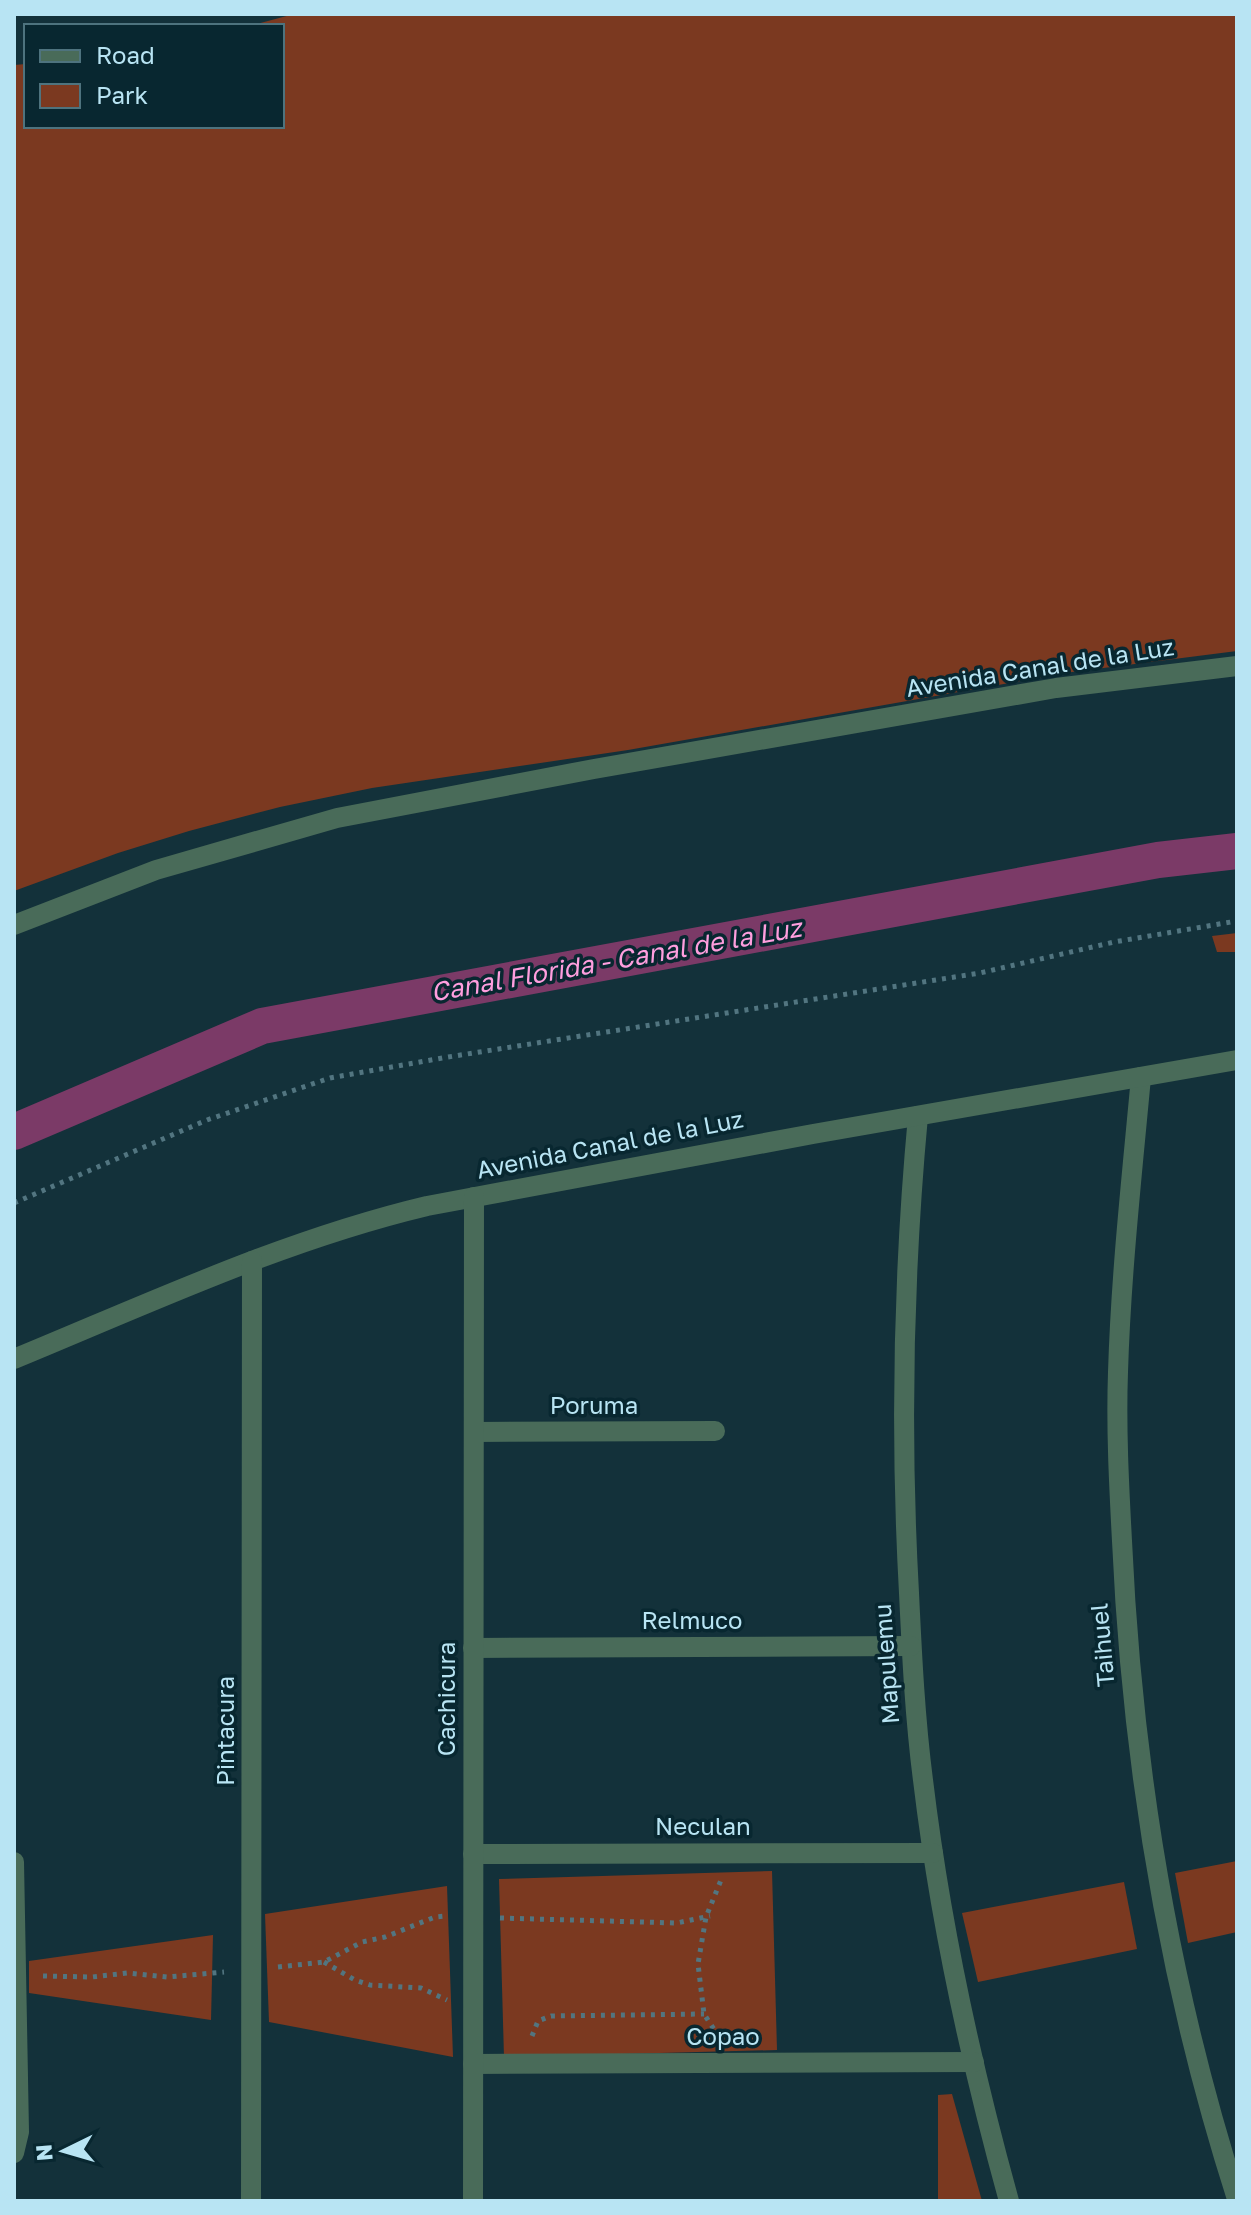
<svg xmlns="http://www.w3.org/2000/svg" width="1251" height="2215" font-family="'Golos Text',sans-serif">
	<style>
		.green { fill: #7b3920 }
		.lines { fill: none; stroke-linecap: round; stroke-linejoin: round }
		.canal { stroke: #7b3a67; stroke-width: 36 }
		.path { stroke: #527580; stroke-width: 5; stroke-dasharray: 4 6; stroke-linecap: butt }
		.minor { stroke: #496b59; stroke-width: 20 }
		.labels { text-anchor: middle; stroke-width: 7; stroke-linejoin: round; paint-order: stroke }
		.street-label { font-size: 24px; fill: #b8e4f3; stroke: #082730 }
		.water-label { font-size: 26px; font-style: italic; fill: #fe9ede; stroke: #082730 }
	</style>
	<rect width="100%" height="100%" fill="#13313a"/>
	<!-- green -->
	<g class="green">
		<polygon points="294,14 1237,14 1237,651 1072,672 628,750 372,788 280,807 189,831 118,853 14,891 14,65 26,64 26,126 282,126 282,26 249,26"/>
		<polygon points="1237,933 1237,952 1217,952 1212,936"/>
		<polygon points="1237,1861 1237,1932 1188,1943 1175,1873"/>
		<polygon points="772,1871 777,2050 504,2057 499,1879"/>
		<polygon points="1124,1882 1137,1949 978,1982 962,1913"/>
		<polygon points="447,1886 453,2057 269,2022 265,1914"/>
		<polygon points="213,1935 211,2020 29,1993 29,1961"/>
		<polygon points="952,2094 982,2201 938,2201 938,2095"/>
	</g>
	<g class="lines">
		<!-- canal -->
		<polyline class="canal" points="14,1132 262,1026 1158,860 1237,851"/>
		<!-- path -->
		<g class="path">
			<polyline points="14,1203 207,1120 330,1078 448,1057 980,973 1114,942 1237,921"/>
			<polyline points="500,1918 677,1923 710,1916"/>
			<polyline points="324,1962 355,1980 370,1985 421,1988 447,2000"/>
			<polyline points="278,1967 324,1962 362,1942 385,1937 435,1917 446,1916"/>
			<polyline points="43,1976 92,1977 127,1973 167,1977 224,1972"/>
			<polyline points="532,2036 538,2021 551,2016 704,2014"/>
			<polyline points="719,2037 704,2014 698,1964 706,1917 721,1880"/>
		</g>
		<!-- minor -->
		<g class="minor">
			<polyline points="14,925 156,870 337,818 594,769 1056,688 1237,666"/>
			<path d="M 1141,1077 C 1132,1175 1121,1273 1118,1372 C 1116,1428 1119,1485 1122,1541 C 1132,1763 1169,1987 1237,2199"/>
			<path d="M 918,1116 C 903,1277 900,1431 909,1593 C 912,1656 915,1718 923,1780 C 940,1922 971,2064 1009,2201"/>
			<path d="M 14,1359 C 150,1303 284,1240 427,1206 L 813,1134 L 1237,1060"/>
			<polyline points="474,1432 715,1431"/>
			<polyline points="473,1648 911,1646"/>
			<polyline points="473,1854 933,1853"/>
			<polyline points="14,1862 19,2132 14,2153"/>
			<polyline points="473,2064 974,2062"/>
			<polyline points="251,2201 252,1261"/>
			<polyline points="473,2201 474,1197"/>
		</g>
	</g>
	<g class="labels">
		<!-- street labels -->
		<g class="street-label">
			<text transform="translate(1040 668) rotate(-9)" y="8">Avenida Canal de la Luz</text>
			<text transform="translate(610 1145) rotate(-11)" y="8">Avenida Canal de la Luz</text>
			<text x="594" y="1414">Poruma</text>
			<text x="692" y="1629">Relmuco</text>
			<text transform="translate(1103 1645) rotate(-95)" y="8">Taihuel</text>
			<text transform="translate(887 1664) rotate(-94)" y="8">Mapulemu</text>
			<text transform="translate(447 1699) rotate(-90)" y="8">Cachicura</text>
			<text transform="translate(226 1731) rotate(-90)" y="8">Pintacura</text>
			<text x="703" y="1835">Neculan</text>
			<text x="723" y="2045">Copao</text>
		</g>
		<!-- water labels -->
		<g class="water-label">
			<text transform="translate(616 960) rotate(-10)" y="9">Canal Florida - Canal de la Luz</text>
		</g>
	</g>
	<!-- border -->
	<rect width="1251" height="2215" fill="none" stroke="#b8e4f3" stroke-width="32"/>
	<!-- legend -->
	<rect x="24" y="24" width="260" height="104" fill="#082730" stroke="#4e737e" stroke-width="2"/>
	<rect x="40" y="50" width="40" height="12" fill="#496b59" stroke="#4e737e" stroke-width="2"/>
	<text x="96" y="64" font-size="24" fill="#b8e4f3">Road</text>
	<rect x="40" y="84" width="40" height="24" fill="#7b3920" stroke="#4e737e" stroke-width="2"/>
	<text x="96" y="104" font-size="24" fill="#b8e4f3">Park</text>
	<!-- north arrow -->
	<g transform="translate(64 2151) rotate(265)" stroke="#082730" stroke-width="6" paint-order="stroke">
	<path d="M0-6L14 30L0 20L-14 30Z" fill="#b8e4f3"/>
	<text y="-12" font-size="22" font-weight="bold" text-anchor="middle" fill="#b8e4f3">N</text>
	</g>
</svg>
